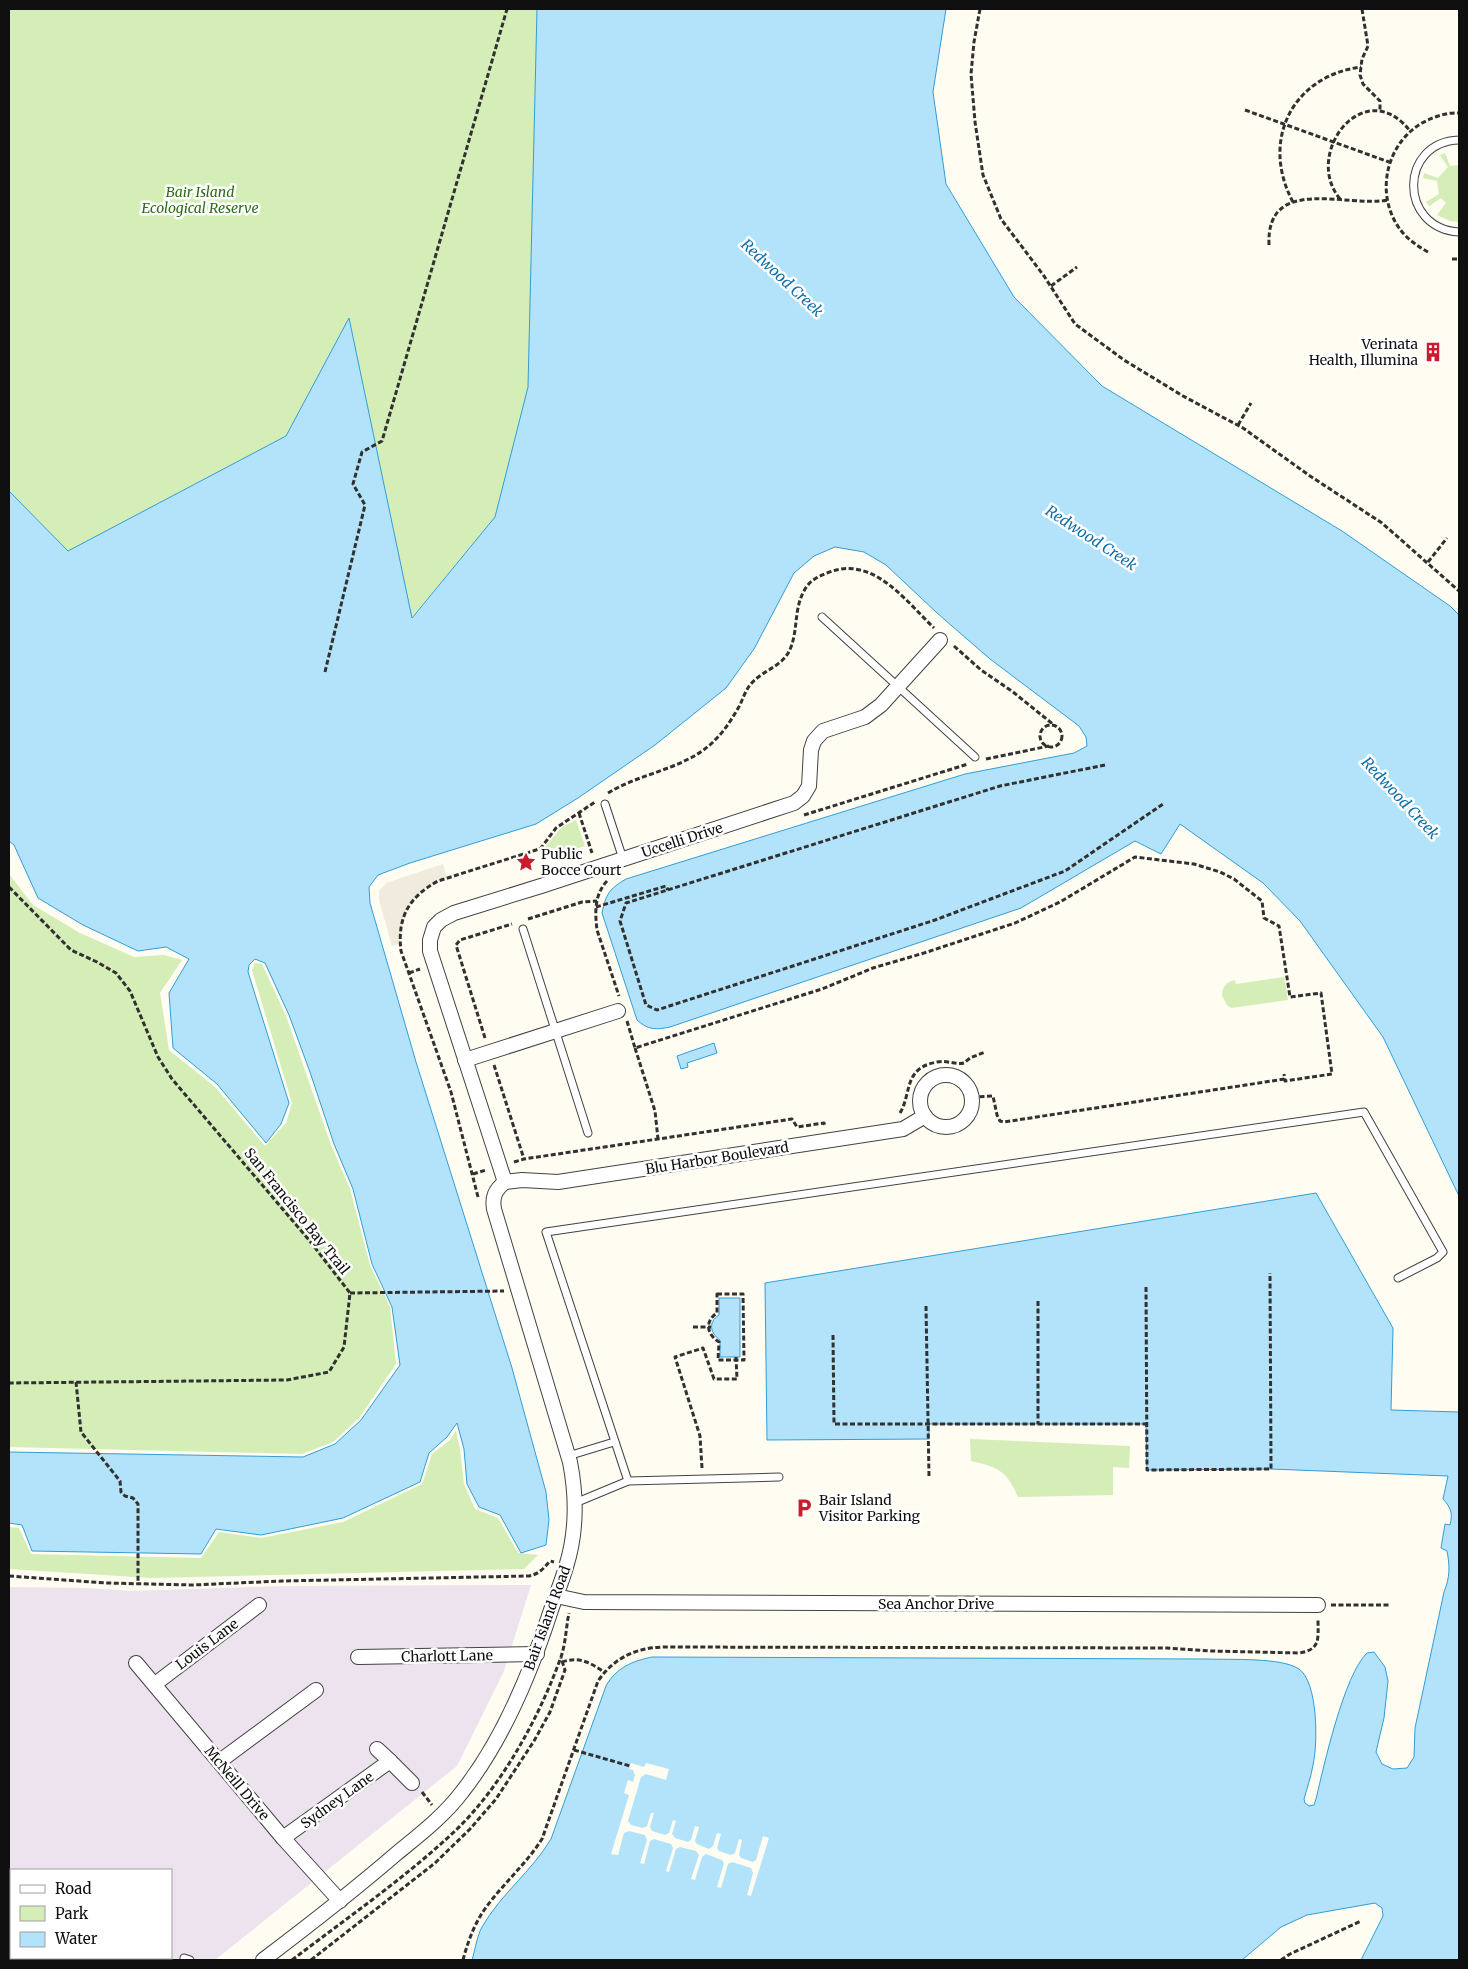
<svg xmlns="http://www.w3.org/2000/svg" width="1468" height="1969" font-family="Merriweather,serif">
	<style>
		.industrial { fill: #ece3ee; fill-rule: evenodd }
		.green { fill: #d5edb7 }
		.plaza { fill: #f1ebde }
		.water { fill: #b2e3fa; stroke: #339dd7 }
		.pier { fill: #fffcf1 }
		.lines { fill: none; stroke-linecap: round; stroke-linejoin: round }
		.lane-casing { stroke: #424242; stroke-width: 9 }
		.street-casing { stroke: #424242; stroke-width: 16 }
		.path { stroke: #313131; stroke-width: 3; stroke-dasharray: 5 2.5; stroke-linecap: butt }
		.lane { stroke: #fff; stroke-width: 7 }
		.street { stroke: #fff; stroke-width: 14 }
		.labels { text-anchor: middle; stroke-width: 5; stroke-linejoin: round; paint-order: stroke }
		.park-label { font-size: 14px; font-style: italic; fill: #2f6c1a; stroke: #fff }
		.poi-label { font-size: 14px; fill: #0f0f0f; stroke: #fff; text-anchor: start }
		.street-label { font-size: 14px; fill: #0f0f0f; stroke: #fff }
		.water-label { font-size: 15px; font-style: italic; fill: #0e6eab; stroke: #fff }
	</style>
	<rect width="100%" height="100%" fill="#fffcf1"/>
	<!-- industrial -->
	<path class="industrial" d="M 531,1585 L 504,1671 L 457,1766 L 215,1960 L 9,1960 L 9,1587 L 86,1588 L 131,1591 L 282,1586 ZM 11,1870 L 171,1870 L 171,1958 L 11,1958 Z"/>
	<!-- green -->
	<g class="green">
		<polygon points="9,9 581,9 579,309 511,455 495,517 411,618 68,551 9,491"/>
		<polygon points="1445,153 1450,166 1459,165 1459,222 1450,221 1437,215 1446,203 1441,198 1429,206 1426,202 1439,194 1437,181 1423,178 1424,173 1438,178 1448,167 1440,155"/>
		<polygon points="576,820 585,846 547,858 544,848 562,827"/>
		<polygon points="9,874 33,905 80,933 134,957 164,955 182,960 160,993 169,1050 215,1087 265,1146 286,1123 292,1103 252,970 255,963 262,964 286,1016 331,1145 350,1189 370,1265 390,1307 396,1364 359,1418 333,1442 302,1454 9,1447"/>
		<path d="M 1284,977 L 1288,1000 L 1231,1008 L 1227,1005 L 1222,996 C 1222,987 1226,982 1235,980 L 1236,984 Z"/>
		<polygon points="456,1431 460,1449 464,1484 475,1509 498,1518 518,1553 538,1555 524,1569 151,1578 9,1569 9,1527 19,1528 31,1554 201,1558 219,1532 261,1538 343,1522 422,1484 432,1454 450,1440"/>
		<path d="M 970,1439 L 1130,1446 L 1129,1468 L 1113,1467 L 1113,1495 L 1018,1497 C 1007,1471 998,1467 971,1461 Z"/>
	</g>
	<!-- plaza -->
	<polygon class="plaza" points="443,864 447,878 425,889 416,897 408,907 403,918 401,929 400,944 392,946 379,900 379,891 386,883"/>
	<!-- water -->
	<g class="water">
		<path d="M 537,9 L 946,9 L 933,92 L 946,184 L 1014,297 L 1102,386 L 1342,531 L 1450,606 L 1459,615 L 1459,1196 L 1383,1037 L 1300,921 L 1263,883 L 1180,824 L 1161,854 L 1135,841 L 1021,908 L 670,1027 C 656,1030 648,1030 637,1020 L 602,913 C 606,894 609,889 626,879 L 965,774 L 1074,753 L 1087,746 L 1086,737 L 1079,726 L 990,659 L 937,613 L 886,565 L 864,552 L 835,547 L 814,556 L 794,573 L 754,649 L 726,688 L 655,745 L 578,798 L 536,824 L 410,863 L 378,875 L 369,887 L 370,903 L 416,1062 L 512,1368 L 546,1492 L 549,1520 L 546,1545 L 521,1553 L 500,1515 L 479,1507 L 467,1484 L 464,1449 L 457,1423 L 447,1437 L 429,1453 L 420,1482 L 343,1518 L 261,1535 L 216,1529 L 201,1554 L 32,1551 L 22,1525 L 9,1523 L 9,1452 L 303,1457 L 335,1444 L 361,1420 L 400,1365 L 392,1307 L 372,1264 L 353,1189 L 334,1144 L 310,1072 L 289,1015 L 265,963 L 255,959 L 249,965 L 248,972 L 289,1103 L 281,1124 L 266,1143 L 217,1084 L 173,1048 L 169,993 L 189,959 L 166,947 L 138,951 L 83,925 L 38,898 L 14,845 L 9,841 L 9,491 L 68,551 L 286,436 L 349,318 L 412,618 L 495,517 L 528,387 Z"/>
		<polygon points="714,1043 717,1053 687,1063 688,1067 681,1069 677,1056"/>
		<path d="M 1316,1193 L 1393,1328 L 1391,1410 L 1459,1412 L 1459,1960 L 1361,1960 L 1383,1916 L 1382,1908 L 1375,1903 L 1307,1915 L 1281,1927 L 1242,1960 L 472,1960 C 475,1950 477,1936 482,1927 C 500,1895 532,1871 551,1839 L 606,1686 C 616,1668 632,1661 652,1657 L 1207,1659 C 1230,1660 1281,1657 1299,1669 C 1318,1682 1318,1744 1313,1765 C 1311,1777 1307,1788 1304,1799 L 1305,1803 L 1309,1806 L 1314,1805 L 1316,1799 C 1324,1765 1344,1675 1367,1653 L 1374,1652 L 1385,1667 L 1388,1681 L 1384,1718 L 1376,1752 L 1382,1764 L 1393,1769 L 1407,1768 L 1414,1757 L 1415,1728 L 1444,1592 C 1450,1577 1450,1567 1447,1551 L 1441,1548 L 1445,1524 L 1450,1525 C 1453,1513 1451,1508 1443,1499 L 1448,1476 L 1271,1469 L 1147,1470 L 1146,1424 L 929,1424 L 929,1439 L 767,1440 L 765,1283 Z"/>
		<path d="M 719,1298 L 740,1298 L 740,1357 L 720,1357 L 720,1340 C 710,1333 708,1322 719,1315 Z"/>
	</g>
	<!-- pier -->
	<polygon class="pier" points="631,1763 644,1767 646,1763 669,1769 666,1780 646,1774 641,1777 628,1821 631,1825 643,1828 647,1826 651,1813 654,1813 650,1827 652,1831 665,1835 669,1833 673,1820 676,1821 672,1834 675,1838 688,1842 691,1840 695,1826 699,1827 695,1841 697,1844 709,1849 713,1846 717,1833 721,1834 717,1848 719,1851 731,1855 735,1853 739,1839 742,1840 739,1855 741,1858 753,1862 756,1860 763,1836 769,1838 751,1896 747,1895 753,1873 751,1868 732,1862 728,1864 721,1888 717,1887 724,1863 722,1860 706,1854 702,1857 695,1880 691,1879 699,1855 696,1851 680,1847 676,1849 669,1872 666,1871 673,1848 671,1844 654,1839 650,1841 644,1864 640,1863 647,1840 645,1835 629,1831 624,1833 618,1855 611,1854 629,1795 624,1793 628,1780 633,1782 635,1775 633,1770 629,1769"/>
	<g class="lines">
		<defs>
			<g id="lane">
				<path d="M 1459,140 C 1399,142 1398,228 1459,232"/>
				<polyline points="822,617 975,757"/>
				<polyline points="605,804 623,859"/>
				<polyline points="523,929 588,1133"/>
				<polyline points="568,1456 614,1442"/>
				<polyline points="628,1481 546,1232 1364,1112 1443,1252 1437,1258 1398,1278"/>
				<polyline points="575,1503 628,1481 779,1477"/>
				<polyline points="184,1960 184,1958 190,1960"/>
			</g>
			<g id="street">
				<polyline points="465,1060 618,1011"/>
				<circle cx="946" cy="1101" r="26"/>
				<polyline points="505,1182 430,951 430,940 434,927 441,920 454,913 541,886 794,803 803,796 809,786 811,750 814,741 823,731 865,717 881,705 940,640"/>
				<polyline points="505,1182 522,1180 558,1182 903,1129 925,1116"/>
				<polyline points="556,1596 584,1602 1318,1605"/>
				<polyline points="358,1657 537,1654"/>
				<polyline points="136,1663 283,1838 340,1901"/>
				<polyline points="155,1684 259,1605"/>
				<polyline points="377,1749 390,1761"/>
				<polyline points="220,1761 316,1690"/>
				<polyline points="283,1838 390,1761 412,1783"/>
				<path d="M 263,1960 C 308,1926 353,1891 396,1854 C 419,1835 444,1816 462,1792 C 503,1740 531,1672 551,1610 C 556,1595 562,1581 566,1567 C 577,1532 577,1498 570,1462 L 494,1209 C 492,1197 495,1190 505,1182"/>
			</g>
		</defs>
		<!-- lane casing -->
		<use href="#lane" class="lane-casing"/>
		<!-- street casing -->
		<use href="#street" class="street-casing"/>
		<!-- path -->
		<g class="path">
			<polyline points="980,9 974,42 971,74 975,122 983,175 1001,219 1044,276 1075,324 1124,360 1183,396 1243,428 1310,476 1382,523 1459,591"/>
			<polyline points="1362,9 1368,46 1362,59 1360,75 1363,84 1380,101 1380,111"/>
			<polyline points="1245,110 1389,162"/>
			<path d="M 1340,199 C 1302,153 1365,73 1410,131"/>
			<path d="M 1293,202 C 1260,141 1292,76 1361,67"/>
			<path d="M 1269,245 C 1266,174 1347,208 1388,200"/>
			<path d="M 1428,252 C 1419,247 1410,241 1403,233 C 1374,199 1384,145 1422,123 C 1433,117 1447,112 1459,113"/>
			<polyline points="1452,259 1459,259"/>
			<polyline points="1051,286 1077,267"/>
			<polyline points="1238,425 1251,403"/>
			<polyline points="1428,562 1447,538"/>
			<polyline points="954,646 981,670 1013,692 1054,725"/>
			<polyline points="325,672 365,505 353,484 362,452 382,441 507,9"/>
			<circle cx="1051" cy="736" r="11"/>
			<polyline points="986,759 1049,746"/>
			<polyline points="1105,765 1000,786 626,903 620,921 646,1005 657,1010 935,920 1065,871 1163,804"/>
			<path d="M 608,793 C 642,772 688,769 716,739 C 726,729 733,717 740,705 C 743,698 746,690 750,685 C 763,669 784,667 791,647 C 798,628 794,609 804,591 C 809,581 817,577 827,573 C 872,554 905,600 934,628"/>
			<polyline points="579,813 592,853"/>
			<polyline points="804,815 968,764"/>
			<path d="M 607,881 C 594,895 595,913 597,930 L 619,996"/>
			<polyline points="9,887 71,950 97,962 116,973 130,991 158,1057 172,1079 309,1240 350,1293 344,1347 329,1372 287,1380 9,1383"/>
			<polyline points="596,907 666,886 668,890"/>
			<polyline points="528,919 582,902 597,901"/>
			<polyline points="409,973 420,969"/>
			<polyline points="627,1021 635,1048 822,989 873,968 924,953 1015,923 1060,902 1135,857 1194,864 1220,872 1234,879 1262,901 1264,918 1279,926 1290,997 1321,993 1332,1074 1285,1081 1284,1074"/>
			<polyline points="485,1038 456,945 460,940 512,924"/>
			<polyline points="635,1048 655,1111 658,1139"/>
			<polyline points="494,1065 524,1159"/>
			<polyline points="972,1097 993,1096 997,1115 1000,1121 1004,1122 1285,1079"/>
			<path d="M 900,1113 C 912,1093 903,1068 937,1062 C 947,1060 956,1065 964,1063 L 970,1058 L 985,1052"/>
			<polyline points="514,1162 524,1159 792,1119 797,1127 824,1123 825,1126"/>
			<polyline points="473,1174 486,1170"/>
			<path d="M 478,1197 L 451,1092 L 401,951 C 397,917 409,897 438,881 L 536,850 L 541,848 L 556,828 L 595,802"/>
			<polyline points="1146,1287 1147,1470 1271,1469 1270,1273"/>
			<polyline points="350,1293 504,1291"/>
			<path d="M 717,1294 L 743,1294 L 744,1360 L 718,1360 L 719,1342 C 706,1334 705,1321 717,1313 Z"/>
			<polyline points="1038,1301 1038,1424"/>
			<polyline points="926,1306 929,1476"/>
			<polyline points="693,1327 711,1327"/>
			<polyline points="833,1335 834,1424 1146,1424"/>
			<polyline points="76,1382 81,1432 120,1481 121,1492 125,1496 133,1498 138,1504 138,1584"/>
			<polyline points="702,1468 700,1436 675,1357 703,1348 714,1379 737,1379 736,1357"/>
			<path d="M 9,1576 L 106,1583 L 193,1585 L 282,1581 L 529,1576 C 539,1574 543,1569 550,1561 L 554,1562"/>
			<polyline points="1331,1605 1391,1605"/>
			<path d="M 562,1662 C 579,1656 591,1663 604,1672"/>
			<polyline points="574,1750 630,1766"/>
			<polyline points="422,1792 432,1805"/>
			<path d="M 292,1960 C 347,1918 405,1878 455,1831 C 502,1786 539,1718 561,1657 C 566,1642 566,1627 569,1613"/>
			<polyline points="311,1960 435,1863 470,1829 496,1799 534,1741 550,1712 565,1670 561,1658"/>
			<path d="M 463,1960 C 468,1941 475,1922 487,1906 C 504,1883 526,1864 542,1839 L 598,1681 C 614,1658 635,1648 663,1647 L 1167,1648 L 1212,1651 L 1299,1653 C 1321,1650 1318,1638 1318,1620"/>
			<polyline points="1281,1960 1290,1954 1361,1921"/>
		</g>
		<!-- lane -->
		<use href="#lane" class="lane"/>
		<!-- street -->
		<use href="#street" class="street"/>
	</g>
	<!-- icons -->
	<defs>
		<symbol id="building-bare" viewBox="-9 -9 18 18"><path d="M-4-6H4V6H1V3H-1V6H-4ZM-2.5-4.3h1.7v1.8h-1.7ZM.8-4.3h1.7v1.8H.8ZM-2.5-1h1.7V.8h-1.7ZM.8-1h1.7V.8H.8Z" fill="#ca1c2d" stroke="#fff" stroke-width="2.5" paint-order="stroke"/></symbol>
		<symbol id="sight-bare" viewBox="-9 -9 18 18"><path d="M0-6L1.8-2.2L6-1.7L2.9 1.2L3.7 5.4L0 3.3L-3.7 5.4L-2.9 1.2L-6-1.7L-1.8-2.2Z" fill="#ca1c2d" stroke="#fff" stroke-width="2.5" paint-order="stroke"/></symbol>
		<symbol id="parking-bare" viewBox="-9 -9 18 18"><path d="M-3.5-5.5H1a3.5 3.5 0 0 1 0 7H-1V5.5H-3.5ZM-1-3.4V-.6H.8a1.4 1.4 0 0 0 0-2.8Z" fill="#ca1c2d" stroke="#fff" stroke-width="2.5" paint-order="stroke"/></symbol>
	</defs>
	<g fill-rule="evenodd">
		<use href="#building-bare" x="1419" y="338" width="28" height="28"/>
		<use href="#sight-bare" x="512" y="848" width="28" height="28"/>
		<use href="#parking-bare" x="790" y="1494" width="28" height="28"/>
	</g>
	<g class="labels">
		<!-- park labels -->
		<g class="park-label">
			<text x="200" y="197">Bair Island<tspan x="200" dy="16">Ecological Reserve</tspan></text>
		</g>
		<!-- poi labels -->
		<g class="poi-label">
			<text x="1418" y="349" text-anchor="end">Verinata<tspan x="1418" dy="16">Health, Illumina</tspan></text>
			<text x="541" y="859">Public<tspan x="541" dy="16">Bocce Court</tspan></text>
			<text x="819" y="1505">Bair Island<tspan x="819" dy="16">Visitor Parking</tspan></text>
		</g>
		<!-- street labels -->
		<g class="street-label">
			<text transform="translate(682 840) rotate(-18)" y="5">Uccelli Drive</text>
			<text transform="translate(717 1158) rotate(-9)" y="5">Blu Harbor Boulevard</text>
			<text transform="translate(297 1211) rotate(51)" y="5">San Francisco Bay Trail</text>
			<text x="936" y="1609">Sea Anchor Drive</text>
			<text transform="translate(547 1618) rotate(-70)" y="5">Bair Island Road</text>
			<text transform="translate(207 1644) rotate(-37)" y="5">Louis Lane</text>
			<text transform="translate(447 1656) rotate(-1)" y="5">Charlott Lane</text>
			<text transform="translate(237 1783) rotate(50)" y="5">McNeill Drive</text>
			<text transform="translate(337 1800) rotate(-36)" y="5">Sydney Lane</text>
		</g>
		<!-- water labels -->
		<g class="water-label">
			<text transform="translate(782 278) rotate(43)" y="5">Redwood Creek</text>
			<text transform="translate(1091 538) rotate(33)" y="5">Redwood Creek</text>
			<text transform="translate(1400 798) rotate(47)" y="5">Redwood Creek</text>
		</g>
	</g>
	<!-- border -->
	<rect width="1468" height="1969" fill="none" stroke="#0f0f0f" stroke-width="20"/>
	<!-- legend -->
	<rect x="10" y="1869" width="162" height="90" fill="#ffffff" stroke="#9f9f9f"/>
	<rect x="20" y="1885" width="25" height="8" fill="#ffffff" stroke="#9f9f9f"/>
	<text x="55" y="1894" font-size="15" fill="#0f0f0f">Road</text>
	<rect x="20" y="1906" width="25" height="15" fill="#d5edb7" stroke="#9f9f9f"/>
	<text x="55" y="1919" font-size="15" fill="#0f0f0f">Park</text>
	<rect x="20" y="1932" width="25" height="15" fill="#b2e3fa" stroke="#9f9f9f"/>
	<text x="55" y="1944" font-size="15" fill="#0f0f0f">Water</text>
</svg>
